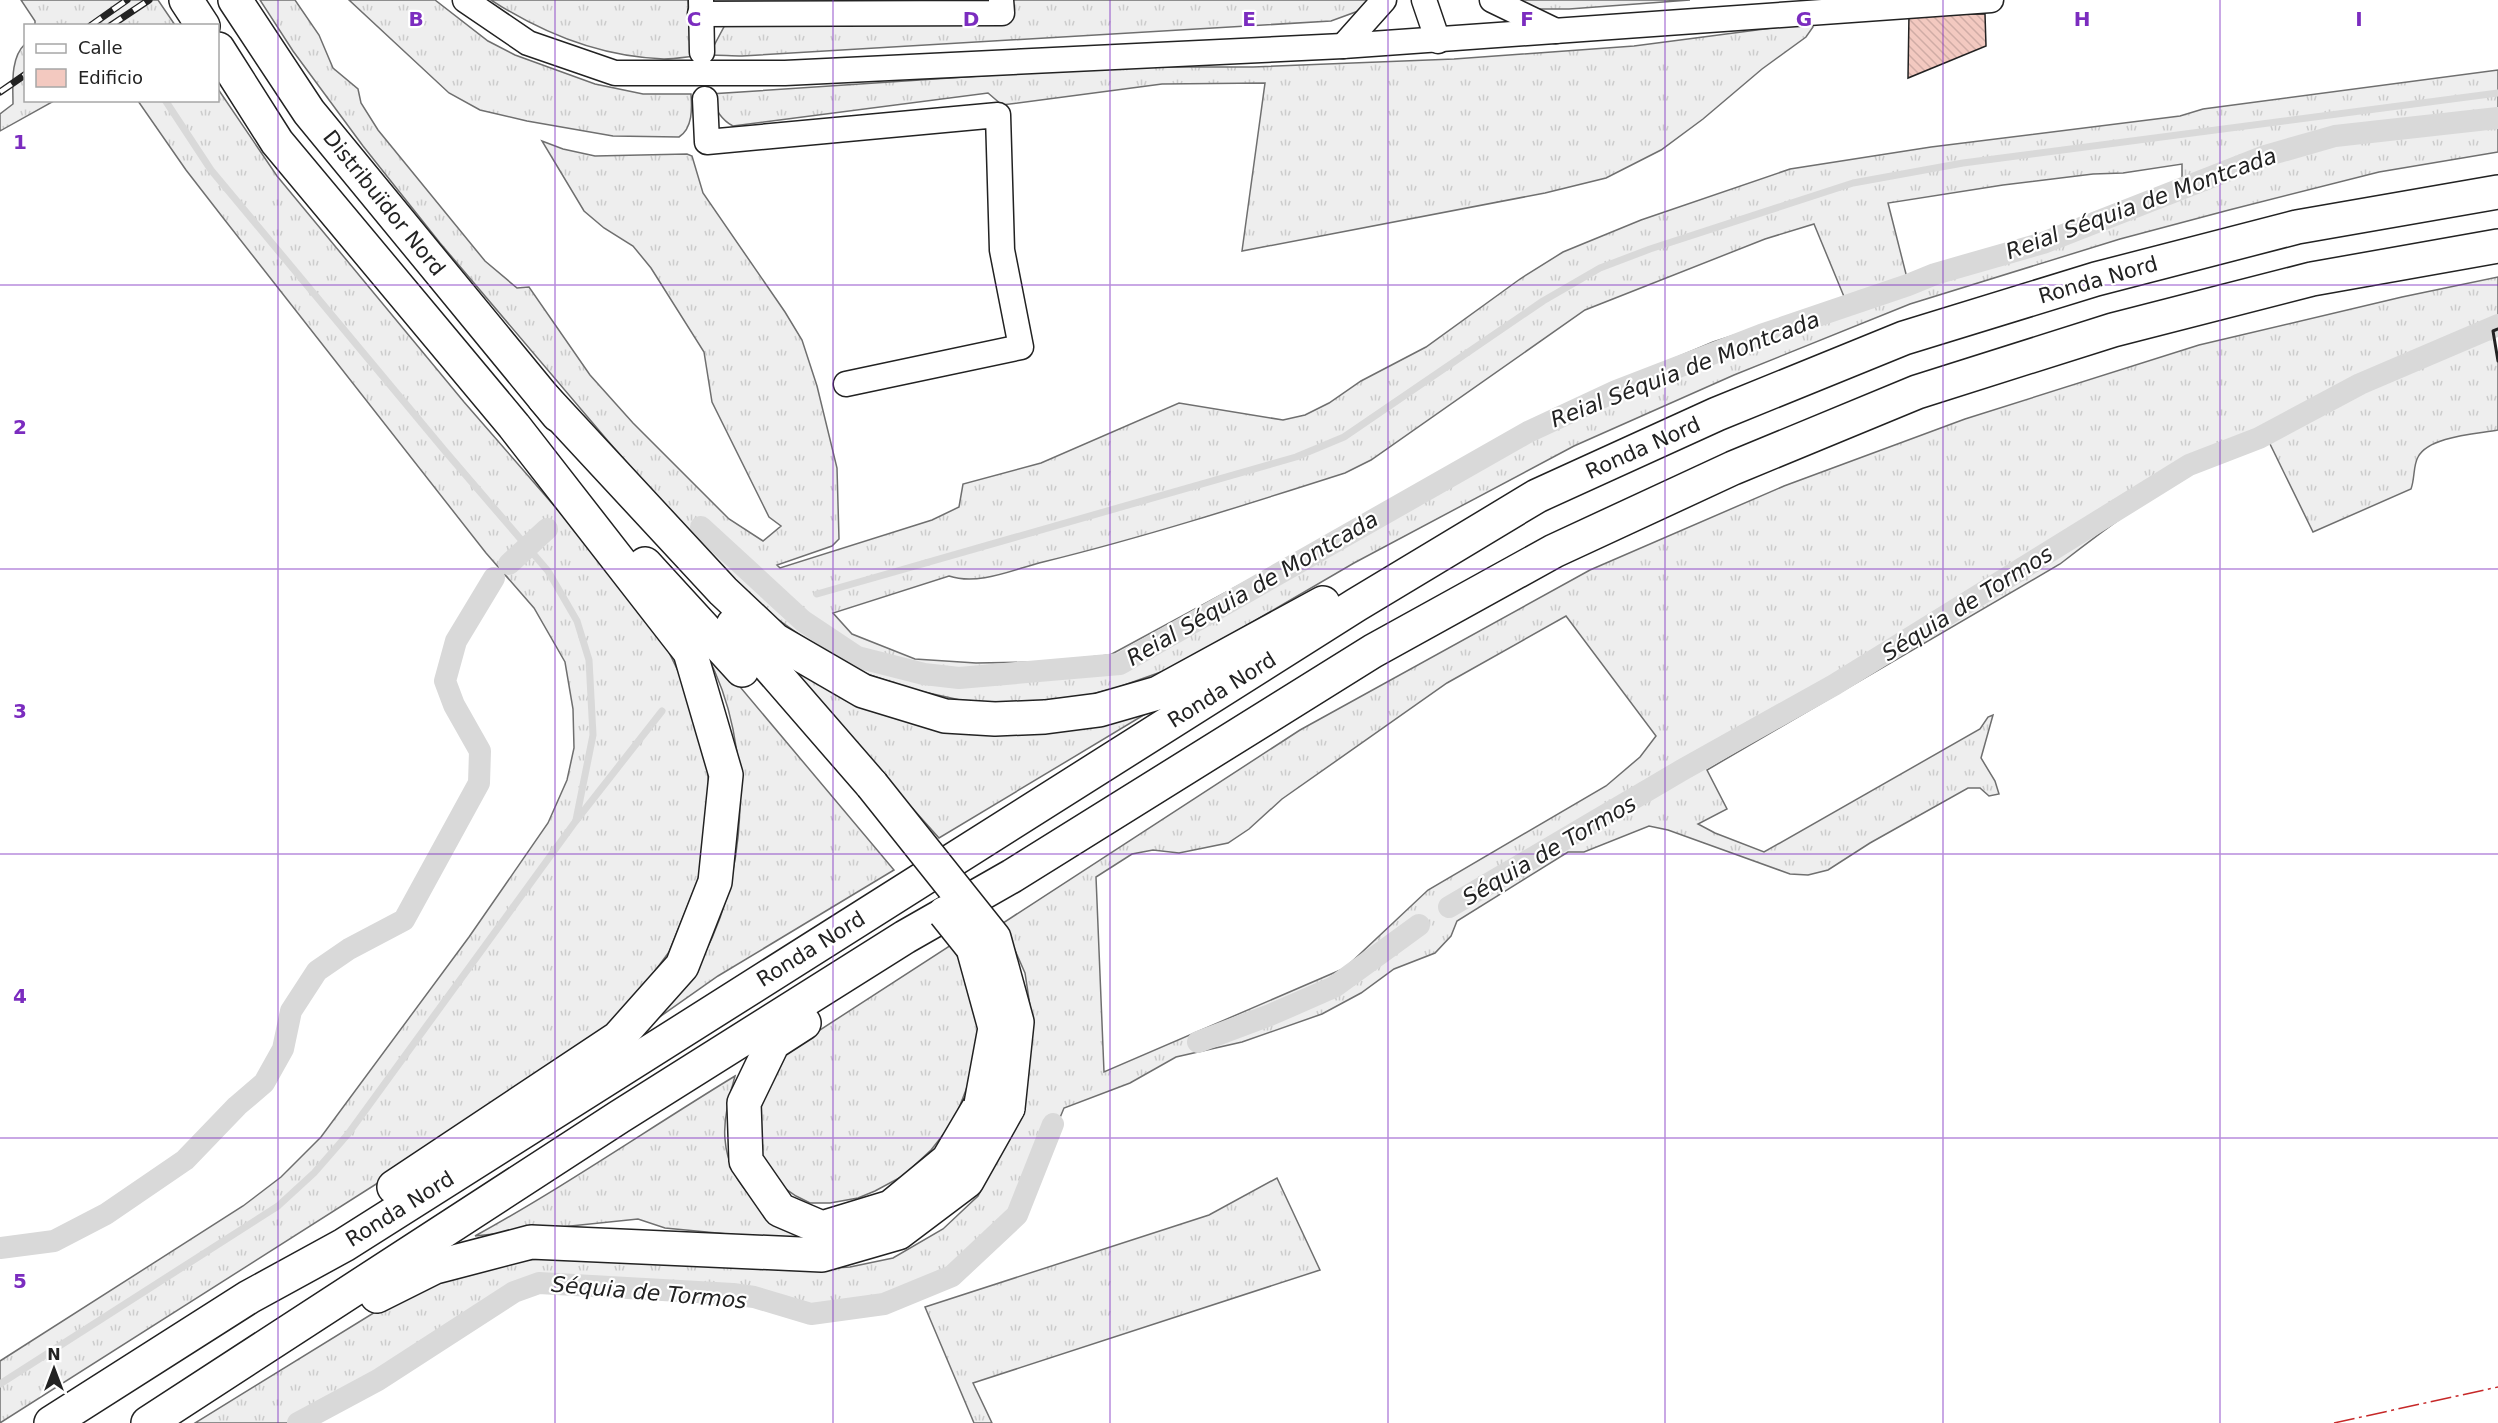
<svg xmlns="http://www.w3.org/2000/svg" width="2498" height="1423" font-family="'DejaVu Sans',sans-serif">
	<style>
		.grass { fill: url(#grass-tufts); stroke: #6f6f6f; stroke-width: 1.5; fill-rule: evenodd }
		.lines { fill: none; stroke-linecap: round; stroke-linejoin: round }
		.stream { stroke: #d9d9d9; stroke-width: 7 }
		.canal { stroke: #d9d9d9; stroke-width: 22 }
		.building { fill: url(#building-back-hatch); stroke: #222; stroke-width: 1.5 }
		.minor-casing { stroke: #222; stroke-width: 27 }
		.highway-casing { stroke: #222; stroke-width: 36 }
		.minor { stroke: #fff; stroke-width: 24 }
		.highway { stroke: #fff; stroke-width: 33 }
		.rail-casing { stroke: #222; stroke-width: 7 }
		.rail { stroke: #fff; stroke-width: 4.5; stroke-dasharray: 14; stroke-linecap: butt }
		.highway-bridge-casing { stroke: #222; stroke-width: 36; stroke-linecap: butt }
		.highway-bridge { stroke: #fff; stroke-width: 33 }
		.wall { stroke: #222; stroke-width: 3 }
		.power { stroke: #c62828; stroke-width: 1.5; stroke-dasharray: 21 4.5 3 4.5; stroke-linecap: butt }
		.grid { fill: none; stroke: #7b2cbf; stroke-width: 1.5; stroke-opacity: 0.55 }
		.labels { text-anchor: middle; stroke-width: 4.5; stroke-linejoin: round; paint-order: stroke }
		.street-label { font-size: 21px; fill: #222; stroke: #fff }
		.water-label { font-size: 22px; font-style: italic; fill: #222; stroke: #fff }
		.grid-label { font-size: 20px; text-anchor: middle; font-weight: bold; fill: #7b2cbf; stroke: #fff; stroke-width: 4.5; stroke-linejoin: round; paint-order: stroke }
	</style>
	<defs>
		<pattern id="grass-tufts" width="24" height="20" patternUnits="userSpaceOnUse" patternTransform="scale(1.5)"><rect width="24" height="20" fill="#eee"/><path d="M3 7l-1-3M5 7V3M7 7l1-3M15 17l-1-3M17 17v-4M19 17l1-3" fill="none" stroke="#ccc"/></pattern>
		<pattern id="building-back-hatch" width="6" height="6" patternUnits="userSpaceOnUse" patternTransform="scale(1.5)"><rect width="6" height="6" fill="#f3c9c0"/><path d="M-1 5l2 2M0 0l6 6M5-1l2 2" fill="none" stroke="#d0aca5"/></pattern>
	</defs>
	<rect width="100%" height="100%" fill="#fff"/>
	<!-- grass -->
	<g class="grass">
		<polygon points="21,0 158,0 175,25 35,25 35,21"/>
		<path d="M 260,0 L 295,0 L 319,35 L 333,68 L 358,89 L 361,103 L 378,130 L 485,261 L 517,288 L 529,287 L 590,375 L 633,423 L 729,519 L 763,541 L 781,526 L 769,517 L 712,402 L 704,352 L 651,268 L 633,246 L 604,228 L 584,211 L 542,141 L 563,149 L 595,156 L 687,154 L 692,156 L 703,193 L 785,312 L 802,340 L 817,386 L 837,468 L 839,539 L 832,546 L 777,565 L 780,568 L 932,520 L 959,507 L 963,484 L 1041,463 L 1179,403 L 1283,420 L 1305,415 L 1329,403 L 1361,381 L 1426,347 L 1520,279 L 1563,252 L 1641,220 L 1790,169 L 1931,147 L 2180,116 L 2203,109 L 2498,70 L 2498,152 L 2379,172 L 2229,210 L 2120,239 L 1910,304 L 1734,375 L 1574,446 L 1354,563 L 1175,667 L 1116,688 L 1068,700 L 1016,705 L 960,700 L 915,690 L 867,674 L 813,644 L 773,616 L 745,592 L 708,554 L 608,441 L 440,243 L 363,146 L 293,51 ZM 2182,164 L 2182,179 L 2045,235 L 1927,268 L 1907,278 L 1888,203 L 2003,185 L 2093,174 L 2123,173 ZM 1814,224 L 1845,299 L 1713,342 L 1564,405 L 1365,517 L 1110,655 L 1041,662 L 976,663 L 915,659 L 852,634 L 833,613 L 949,576 C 979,586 1014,569 1043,562 C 1145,537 1245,505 1345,473 L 1371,460 L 1585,310 L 1765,239 Z"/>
		<path d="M 349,0 L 435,0 L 488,41 L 515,55 L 595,84 L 643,94 L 691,94 C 692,108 693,128 679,137 L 613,136 L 527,121 L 480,110 L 449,93 Z"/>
		<path d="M 491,0 L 688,0 L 691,55 L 710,53 L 725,25 L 1007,0 L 1371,0 L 1361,10 L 1331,21 L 742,56 C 732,56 721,55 710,55 C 695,55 679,59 664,59 C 602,57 542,33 491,0 Z"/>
		<polygon points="711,0 988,0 981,5 712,2"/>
		<polygon points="1500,0 1690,0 1569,9 1529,9"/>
		<path d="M 1811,23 L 1813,27 L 1806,37 L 1762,69 L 1703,119 L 1661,150 L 1606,178 L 1545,193 L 1242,251 L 1265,83 L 1162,84 L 1002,105 L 988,93 L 733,126 C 721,120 714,107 710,94 L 1117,67 L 1253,67 L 1454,59 L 1634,46 Z"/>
		<path d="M 25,44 L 26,100 L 54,101 L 0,131 L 0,114 L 13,104 C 13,85 10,58 25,44 Z"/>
		<polygon points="218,89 277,176 464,402 629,592 664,642 691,698 705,744 711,808 698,880 669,952 626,1010 588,1045 425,1153 0,1423 0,1361 243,1206 281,1177 321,1137 469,937 548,823 567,780 574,748 573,709 565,662 534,608 486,553 224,219 186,170 138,101 218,100"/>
		<path d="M 2498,277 L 2498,329 L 2493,331 L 2498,361 L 2498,430 C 2477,434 2429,436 2418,457 C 2413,466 2415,478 2411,489 L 2313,532 L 2269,442 C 2236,455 2202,467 2172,484 C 2133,508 2096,536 2060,564 L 1707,770 L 1727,809 L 1698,824 L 1715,833 L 1764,852 L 1980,729 L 1988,717 L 1993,715 L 1981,758 L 1995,781 L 1999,794 L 1989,796 L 1980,788 L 1968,788 L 1870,843 L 1828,870 L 1808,875 L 1790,874 L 1668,830 L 1649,826 L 1584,852 L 1568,852 L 1457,921 L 1451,936 L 1435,953 L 1394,969 L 1361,993 L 1322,1014 L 1242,1042 L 1176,1057 L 1130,1083 L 1064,1108 L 1019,1216 L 955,1277 L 893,1303 L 850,1317 L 810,1321 L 754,1306 L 540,1290 L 524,1294 L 345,1407 L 314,1423 L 195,1423 L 393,1301 L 445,1277 L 521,1260 L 593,1257 L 802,1270 L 850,1267 L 893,1258 L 943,1229 L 978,1196 L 1005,1145 L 1026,1056 L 1030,1006 L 1025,973 L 1003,923 L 1300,730 L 1590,570 L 1784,486 L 1965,419 L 2199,345 L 2402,297 ZM 1566,616 L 1656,736 L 1640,757 L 1606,786 L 1428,890 L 1345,968 L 1104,1072 L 1096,877 L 1132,854 L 1153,850 L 1179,853 L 1228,843 L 1249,829 L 1282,799 L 1447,683 Z"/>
		<path d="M 688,625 L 894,870 L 718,976 L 651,1023 C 661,1012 672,1001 682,989 C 746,906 757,767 715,672 C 708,656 697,640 688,625 Z"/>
		<polygon points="769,648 907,721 1182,692 939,838"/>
		<polygon points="951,945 960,961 981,1017 974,1069 954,1121 931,1150 903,1176 875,1191 858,1198 830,1203 810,1203 796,1196 783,1187 759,1155 757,1123 762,1101 786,1052"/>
		<path d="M 735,1076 C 730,1095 723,1119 725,1139 C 729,1192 771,1216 812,1237 L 779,1239 L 665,1228 L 638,1219 L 475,1236 C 564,1187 648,1129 735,1076 Z"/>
		<polygon points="1277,1178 1320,1270 973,1383 992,1423 974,1423 925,1307 1209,1215"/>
	</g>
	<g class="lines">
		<!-- stream -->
		<g class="stream">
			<polyline points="165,100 211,170 445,451 548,571 577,621 589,660 593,735 576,820"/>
			<polyline points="817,594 1296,457 1344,437 1543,301 1600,268 1650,249 1853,183 1963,163 2498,93"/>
			<polyline points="0,1384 278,1206 314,1173 348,1134 575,822 662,711"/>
		</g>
		<!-- canal -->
		<g class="canal">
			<polyline points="701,527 803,621 857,657 924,674 959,678 1120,664 1528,432 1616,391 1761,335 1908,285 1935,274 2043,243 2265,156 2335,136 2498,118"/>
			<polyline points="509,564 547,529"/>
			<polyline points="1449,907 1682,770 1834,685 2189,465 2259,438 2360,384 2498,325"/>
			<polyline points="1198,1042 1270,1015 1334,987 1419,925"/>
			<polyline points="0,1248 54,1241 106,1214 185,1160 237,1106 264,1083 283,1049 291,1011 317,971 349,949 404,920 479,783 480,751 454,705 445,681 456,641 494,578"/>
			<polyline points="298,1423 378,1380 514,1292 539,1283 733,1294 754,1297 811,1314 884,1304 952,1276 1017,1215 1053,1124"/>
		</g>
	</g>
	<!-- building -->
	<polygon class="building" points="1909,14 1985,14 1986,46 1908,78"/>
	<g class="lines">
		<defs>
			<g id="minor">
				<polyline points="465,0 528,43 615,73 785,73 1343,46 1991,0"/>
				<polyline points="701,0 702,52"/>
				<polyline points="1424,0 1438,41"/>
				<polyline points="1492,0 1556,31"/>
				<polyline points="700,14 1002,13 1001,0"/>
				<polyline points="1343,46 1384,0"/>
				<polyline points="705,99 707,142 998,115 1002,250 1021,347 846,384"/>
			</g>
			<g id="highway">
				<polyline points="186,0 203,26"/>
				<polyline points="235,0 309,112 558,415"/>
				<polyline points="218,49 277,142 514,426 690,652 726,775 715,882 682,966 618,1038 394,1187"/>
				<polyline points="544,398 723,591 775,640 863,691 945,716 995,719 1045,717 1099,710 1158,693 1323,603"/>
				<polyline points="645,564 742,670"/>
				<polyline points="733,625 872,785"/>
				<polyline points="804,1023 773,1043 744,1103 746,1161 780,1210 822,1228 891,1207 948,1160 981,1104"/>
				<polyline points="377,1296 435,1267 531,1242 822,1255 898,1233 967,1181 1008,1108"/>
				<polyline points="51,1423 249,1297 344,1245 1356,605 1537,496 1717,414 1904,338 2096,279 2297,227 2498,192"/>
				<polyline points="148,1423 619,1117 905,937 1012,876 1373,651 1554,551 1733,468 1917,392 2113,330 2312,279 2498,246"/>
			</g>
		</defs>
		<!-- minor casing -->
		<use href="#minor" class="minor-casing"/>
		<!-- highway casing -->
		<use href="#highway" class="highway-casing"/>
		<!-- minor -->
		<use href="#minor" class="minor"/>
		<!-- highway -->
		<use href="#highway" class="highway"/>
		<defs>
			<g id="rail">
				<polyline points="90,26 127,0"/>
				<polyline points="110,26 149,0"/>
				<polyline points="0,92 26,74"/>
			</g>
		</defs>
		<!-- rail casing -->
		<use href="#rail" class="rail-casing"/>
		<!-- rail -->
		<use href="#rail" class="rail"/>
		<defs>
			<g id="highway-bridge">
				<polyline points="872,785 994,938 1017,1022 1008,1108"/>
				<polyline points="945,913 973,948 995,1028 981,1104"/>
			</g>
		</defs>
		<!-- highway-bridge casing -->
		<use href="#highway-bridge" class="highway-bridge-casing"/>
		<!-- highway-bridge -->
		<use href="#highway-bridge" class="highway-bridge"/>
		<!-- wall -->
		<polyline class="wall" points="2498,329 2493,331 2498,361"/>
		<!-- power -->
		<polyline class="power" points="2334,1423 2498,1387"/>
	</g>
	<!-- grid -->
	<path class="grid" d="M 278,0 L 278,1423M 555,0 L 555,1423M 833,0 L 833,1423M 1110,0 L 1110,1423M 1388,0 L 1388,1423M 1665,0 L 1665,1423M 1943,0 L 1943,1423M 2220,0 L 2220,1423M 0,285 L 2498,285M 0,569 L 2498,569M 0,854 L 2498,854M 0,1138 L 2498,1138"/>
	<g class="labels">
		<!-- street labels -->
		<g class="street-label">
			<text transform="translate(384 203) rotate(51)" y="7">Distribuïdor Nord</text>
			<text transform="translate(2098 280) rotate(-16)" y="7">Ronda Nord</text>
			<text transform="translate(1643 448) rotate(-24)" y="7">Ronda Nord</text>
			<text transform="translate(1222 690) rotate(-32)" y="7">Ronda Nord</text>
			<text transform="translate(811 949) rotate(-32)" y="7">Ronda Nord</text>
			<text transform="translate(400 1209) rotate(-32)" y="7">Ronda Nord</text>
		</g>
		<!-- water labels -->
		<g class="water-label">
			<text transform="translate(2141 203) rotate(-20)" y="8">Reial Séquia de Montcada</text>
			<text transform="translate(1685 369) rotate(-21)" y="8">Reial Séquia de Montcada</text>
			<text transform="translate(1252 588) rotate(-30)" y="8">Reial Séquia de Montcada</text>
			<text transform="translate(1967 603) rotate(-32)" y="8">Séquia de Tormos</text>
			<text transform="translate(1549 850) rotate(-30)" y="8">Séquia de Tormos</text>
			<text transform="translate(649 1292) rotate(5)" y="8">Séquia de Tormos</text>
		</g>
	</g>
	<g class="grid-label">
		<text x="416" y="26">B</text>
		<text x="694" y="26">C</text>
		<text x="971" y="26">D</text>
		<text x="1249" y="26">E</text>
		<text x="1527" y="26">F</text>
		<text x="1804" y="26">G</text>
		<text x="2082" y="26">H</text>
		<text x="2359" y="26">I</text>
		<text x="20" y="149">1</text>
		<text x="20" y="434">2</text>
		<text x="20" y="718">3</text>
		<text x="20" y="1003">4</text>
		<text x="20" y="1288">5</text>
	</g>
	<!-- legend -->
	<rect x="24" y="24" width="195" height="78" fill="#ffffff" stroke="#a7a7a7" stroke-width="1.5"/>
	<rect x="36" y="44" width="30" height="9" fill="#ffffff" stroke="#a7a7a7" stroke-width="1.5"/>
	<text x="78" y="54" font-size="18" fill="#222222">Calle</text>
	<rect x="36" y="69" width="30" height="18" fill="#f3c9c0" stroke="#a7a7a7" stroke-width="1.5"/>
	<text x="78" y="84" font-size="18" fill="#222222">Edificio</text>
	<!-- north arrow -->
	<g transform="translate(54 1369)" stroke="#ffffff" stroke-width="4.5" paint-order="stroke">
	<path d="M0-4.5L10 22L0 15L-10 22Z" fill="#222222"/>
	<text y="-9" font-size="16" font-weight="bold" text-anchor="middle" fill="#222222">N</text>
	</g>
</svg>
